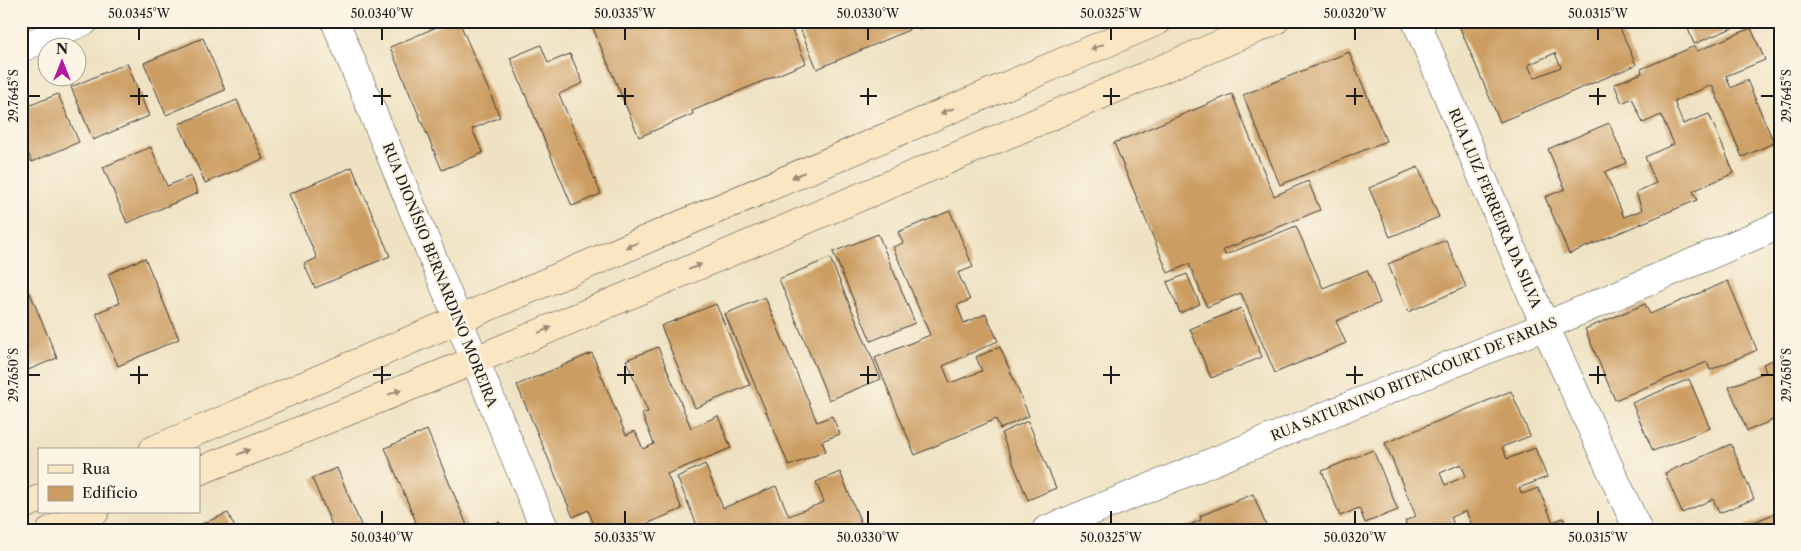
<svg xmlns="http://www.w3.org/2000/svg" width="1801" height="551" font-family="'Libre Caslon Text',serif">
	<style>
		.building { fill: #cc9d62; fill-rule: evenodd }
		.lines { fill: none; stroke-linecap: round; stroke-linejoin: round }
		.street-casing { stroke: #3c3a35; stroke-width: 29 }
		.secondary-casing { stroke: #3c3a35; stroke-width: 29 }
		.street { stroke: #fff; stroke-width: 28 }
		.secondary { stroke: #fbe6c4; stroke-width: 28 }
		.oneway { fill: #978b78 }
		.ticks { fill: none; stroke: #1c1c1c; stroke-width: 2 }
		.labels { text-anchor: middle; stroke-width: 5; stroke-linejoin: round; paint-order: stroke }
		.street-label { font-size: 14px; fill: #1c1c1c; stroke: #fcf5e5 }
		.neatline { fill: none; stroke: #1c1c1c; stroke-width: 2 }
		.ticks-label { font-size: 12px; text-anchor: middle; fill: #1c1c1c }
	</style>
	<rect width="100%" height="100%" fill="#fcf5e5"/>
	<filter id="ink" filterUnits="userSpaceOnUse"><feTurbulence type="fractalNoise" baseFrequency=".02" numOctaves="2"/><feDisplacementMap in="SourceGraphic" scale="10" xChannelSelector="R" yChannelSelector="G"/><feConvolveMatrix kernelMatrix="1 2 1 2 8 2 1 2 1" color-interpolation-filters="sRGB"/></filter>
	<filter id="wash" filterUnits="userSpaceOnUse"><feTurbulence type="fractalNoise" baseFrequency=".0096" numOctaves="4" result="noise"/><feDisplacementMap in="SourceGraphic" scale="20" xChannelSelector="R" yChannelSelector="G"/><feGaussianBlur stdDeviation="1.12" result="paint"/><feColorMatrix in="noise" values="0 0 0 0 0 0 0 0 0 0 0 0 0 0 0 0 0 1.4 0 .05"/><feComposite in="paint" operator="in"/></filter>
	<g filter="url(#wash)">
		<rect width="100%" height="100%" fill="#efe2c2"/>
		<g id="blocks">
			<!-- building -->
			<g class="building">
				<polygon points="451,21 459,21 500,117 472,129 483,153 442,170 390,47"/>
				<polygon points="590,21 788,21 806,63 692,111 693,114 639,137"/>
				<polygon points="797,21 905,21 909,30 817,69"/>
				<polygon points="915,21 940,21 919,30"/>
				<path d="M 1457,21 L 1617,21 L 1636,65 L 1500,122 ZM 1555,53 L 1561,67 L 1534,78 L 1528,65 Z"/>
				<polygon points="1685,21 1749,21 1694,44"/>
				<polygon points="1751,28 1765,60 1726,76 1731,88 1747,80 1774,143 1742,157 1712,85 1674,101 1683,124 1709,114 1734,173 1693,191 1697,200 1569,254 1545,197 1565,189 1548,149 1609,123 1626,163 1605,172 1624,217 1642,210 1636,192 1656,183 1645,157 1674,144 1661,115 1643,123 1632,98 1622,103 1614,84 1642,73 1641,69 1695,46 1697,51"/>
				<polygon points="203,38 225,90 166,115 144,63"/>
				<polygon points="541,45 548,63 570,54 583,83 559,94 601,194 572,206 510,58"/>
				<polygon points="1349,52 1386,141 1280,185 1243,95"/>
				<polygon points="127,63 149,116 93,140 71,87"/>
				<polygon points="1780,82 1780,98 1774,85"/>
				<polygon points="58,94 79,142 32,162 21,138 21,109"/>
				<polygon points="1232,94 1274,196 1308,181 1320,210 1223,250 1225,255 1296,226 1323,288 1367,270 1380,303 1336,321 1346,343 1275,373 1241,293 1207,307 1189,264 1168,273 1114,143"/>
				<polygon points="237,100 263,159 205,183 179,124"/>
				<polygon points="151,147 167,186 191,176 198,193 127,223 103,167"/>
				<polygon points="352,167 390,256 315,288 304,264 317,258 289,194"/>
				<polygon points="1418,167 1439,217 1390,237 1369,188"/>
				<polygon points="950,211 973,267 958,273 970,300 957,305 964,323 986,314 998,341 943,366 950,383 982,371 976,357 1000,347 1029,416 1000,429 996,419 915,455 875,358 930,335 893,247 903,243 898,232"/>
				<polygon points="878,234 915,323 871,341 833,252"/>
				<polygon points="1446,240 1466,287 1408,312 1388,264"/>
				<polygon points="145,258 179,339 118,366 96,313 120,303 108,274"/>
				<polygon points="830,258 881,379 829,400 779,279"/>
				<polygon points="1187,274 1200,304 1180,313 1167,282"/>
				<polygon points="1728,281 1757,350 1710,370 1707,362 1615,400 1585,329 1645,304 1650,314"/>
				<polygon points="30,293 57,358 21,373 21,297"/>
				<polygon points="765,297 817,422 832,416 840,434 822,441 826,451 789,466 725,314"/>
				<polygon points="716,304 750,385 695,408 661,326"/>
				<polygon points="1241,308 1262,357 1211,378 1190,329"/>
				<polygon points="658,347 691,428 718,416 731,448 667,474 682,509 632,530 596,530 588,510 573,517 517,385 592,353 626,435 635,431 643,449 654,444 642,414 648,412 626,360"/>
				<polygon points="1780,357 1780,417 1747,431 1729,387 1766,372 1763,364"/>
				<polygon points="1689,379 1710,428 1653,451 1632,403"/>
				<path d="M 1511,391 L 1530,436 L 1502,447 L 1507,459 L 1535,448 L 1547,477 L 1519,488 L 1522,494 L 1538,488 L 1553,522 L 1563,518 L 1568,530 L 1474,530 L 1466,511 L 1451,517 L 1456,530 L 1409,530 L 1405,521 L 1416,516 L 1385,443 ZM 1461,464 L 1466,476 L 1445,485 L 1440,473 Z"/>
				<polygon points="1028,421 1056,488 1028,500 1001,433"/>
				<polygon points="427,430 469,530 398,530 416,522 385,448"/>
				<polygon points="1731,444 1754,499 1719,513 1713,499 1682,513 1665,473"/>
				<polygon points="1373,450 1398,510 1365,523 1359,508 1340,516 1322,471"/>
				<polygon points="705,464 723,508 776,486 789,516 824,502 816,482 840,472 864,530 699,530 677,477"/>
				<polygon points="337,468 363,530 334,530 312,478"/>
				<polygon points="1253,494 1268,530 1178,530 1201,520 1200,516"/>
				<polygon points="1780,511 1780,530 1746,530 1745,526"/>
				<polygon points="228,513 236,530 187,530"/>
				<polygon points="499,522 502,530 480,530"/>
			</g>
		</g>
	</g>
	<g filter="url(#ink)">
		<use href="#blocks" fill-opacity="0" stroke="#3c3a35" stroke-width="1"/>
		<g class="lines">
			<defs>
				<g id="street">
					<polyline points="335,21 545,530"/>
					<polyline points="1416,21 1545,326 1638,530"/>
					<polyline points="21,48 85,21"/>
					<polyline points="1046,530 1545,326 1780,225"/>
				</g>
				<g id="secondary">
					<polyline points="153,450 1158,21"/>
					<polyline points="199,471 476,360 1275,21"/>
					<polyline points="21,506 39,499"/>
					<polyline points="51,530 95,512"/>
				</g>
			</defs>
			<!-- street casing -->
			<use href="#street" class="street-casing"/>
			<!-- secondary casing -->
			<use href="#secondary" class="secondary-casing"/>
			<!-- street -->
			<use href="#street" class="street"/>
			<!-- secondary -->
			<use href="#secondary" class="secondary"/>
		</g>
		<!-- one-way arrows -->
		<defs><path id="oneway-solid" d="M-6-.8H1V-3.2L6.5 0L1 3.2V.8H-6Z" transform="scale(1.25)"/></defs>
		<g class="oneway">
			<use href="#oneway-solid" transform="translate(1097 47) rotate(157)"/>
			<use href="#oneway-solid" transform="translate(947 111) rotate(157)"/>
			<use href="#oneway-solid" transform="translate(798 175) rotate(157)"/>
			<use href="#oneway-solid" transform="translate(632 245) rotate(157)"/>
			<use href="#oneway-solid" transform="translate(695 267) rotate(-23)"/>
			<use href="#oneway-solid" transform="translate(545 330) rotate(-23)"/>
			<use href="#oneway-solid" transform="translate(395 392) rotate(-22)"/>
			<use href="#oneway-solid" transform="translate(244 452) rotate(-22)"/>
		</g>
	</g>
	<!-- ticks -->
	<path class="ticks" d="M 139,28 L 139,40M 382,28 L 382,40M 625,28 L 625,40M 868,28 L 868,40M 1111,28 L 1111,40M 1355,28 L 1355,40M 1598,28 L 1598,40M 139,88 L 139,105M 382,88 L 382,105M 625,88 L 625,105M 868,88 L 868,105M 1111,88 L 1111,105M 1355,88 L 1355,105M 1598,88 L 1598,105M 28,96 L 40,96M 130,96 L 148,96M 373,96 L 391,96M 617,96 L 634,96M 860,96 L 877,96M 1103,96 L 1120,96M 1346,96 L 1363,96M 1589,96 L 1606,96M 1761,96 L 1774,96M 139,366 L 139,384M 382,366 L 382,384M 625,366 L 625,384M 868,366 L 868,384M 1111,366 L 1111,384M 1355,366 L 1355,384M 1598,366 L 1598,384M 28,375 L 40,375M 130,375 L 148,375M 373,375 L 391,375M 617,375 L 634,375M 860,375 L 877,375M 1103,375 L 1120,375M 1346,375 L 1363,375M 1589,375 L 1606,375M 1761,375 L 1774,375M 382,511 L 382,524M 625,511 L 625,524M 868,511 L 868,524M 1111,511 L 1111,524M 1355,511 L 1355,524M 1598,511 L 1598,524"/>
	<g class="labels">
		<!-- street labels -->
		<g class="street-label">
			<text transform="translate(1495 208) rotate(67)" y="5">RUA LUIZ FERREIRA DA SILVA</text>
			<text transform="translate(440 275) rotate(68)" y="5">RUA DIONÍSIO BERNARDINO MOREIRA</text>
			<text transform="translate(1414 379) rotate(-22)" y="5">RUA SATURNINO BITENCOURT DE FARIAS</text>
		</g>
	</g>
	<!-- margin -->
	<rect width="1801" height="551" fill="none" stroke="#fcf5e5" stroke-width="55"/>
	<!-- legend -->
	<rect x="38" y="448" width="162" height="65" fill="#fcf5e5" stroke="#a29e95"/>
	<rect x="48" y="465" width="25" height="8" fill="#fbe6c4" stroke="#a29e95"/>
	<text x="82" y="474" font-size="15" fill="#1c1c1c">Rua</text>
	<rect x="48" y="486" width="25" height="15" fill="#cc9d62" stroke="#a29e95"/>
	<text x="82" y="498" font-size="15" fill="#1c1c1c">Edifício</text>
	<!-- north arrow -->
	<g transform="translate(62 62)"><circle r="24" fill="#fcf5e5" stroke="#a29e95"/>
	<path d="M0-4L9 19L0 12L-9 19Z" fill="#b5179e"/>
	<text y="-8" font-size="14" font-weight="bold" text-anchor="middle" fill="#1c1c1c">N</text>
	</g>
	<rect x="28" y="28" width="1746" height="496" class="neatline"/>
	<g class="ticks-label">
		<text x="139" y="18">50.0345°W</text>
		<text x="382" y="18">50.0340°W</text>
		<text x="625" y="18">50.0335°W</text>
		<text x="868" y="18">50.0330°W</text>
		<text x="1111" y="18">50.0325°W</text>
		<text x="1355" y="18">50.0320°W</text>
		<text x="1598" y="18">50.0315°W</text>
		<text transform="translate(14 96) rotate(-90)" y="4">29.7645°S</text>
		<text transform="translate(1787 96) rotate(-90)" y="4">29.7645°S</text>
		<text transform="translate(14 375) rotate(-90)" y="4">29.7650°S</text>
		<text transform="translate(1787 375) rotate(-90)" y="4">29.7650°S</text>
		<text x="382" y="542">50.0340°W</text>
		<text x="625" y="542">50.0335°W</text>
		<text x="868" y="542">50.0330°W</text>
		<text x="1111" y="542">50.0325°W</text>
		<text x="1355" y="542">50.0320°W</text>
		<text x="1598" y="542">50.0315°W</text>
	</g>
</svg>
